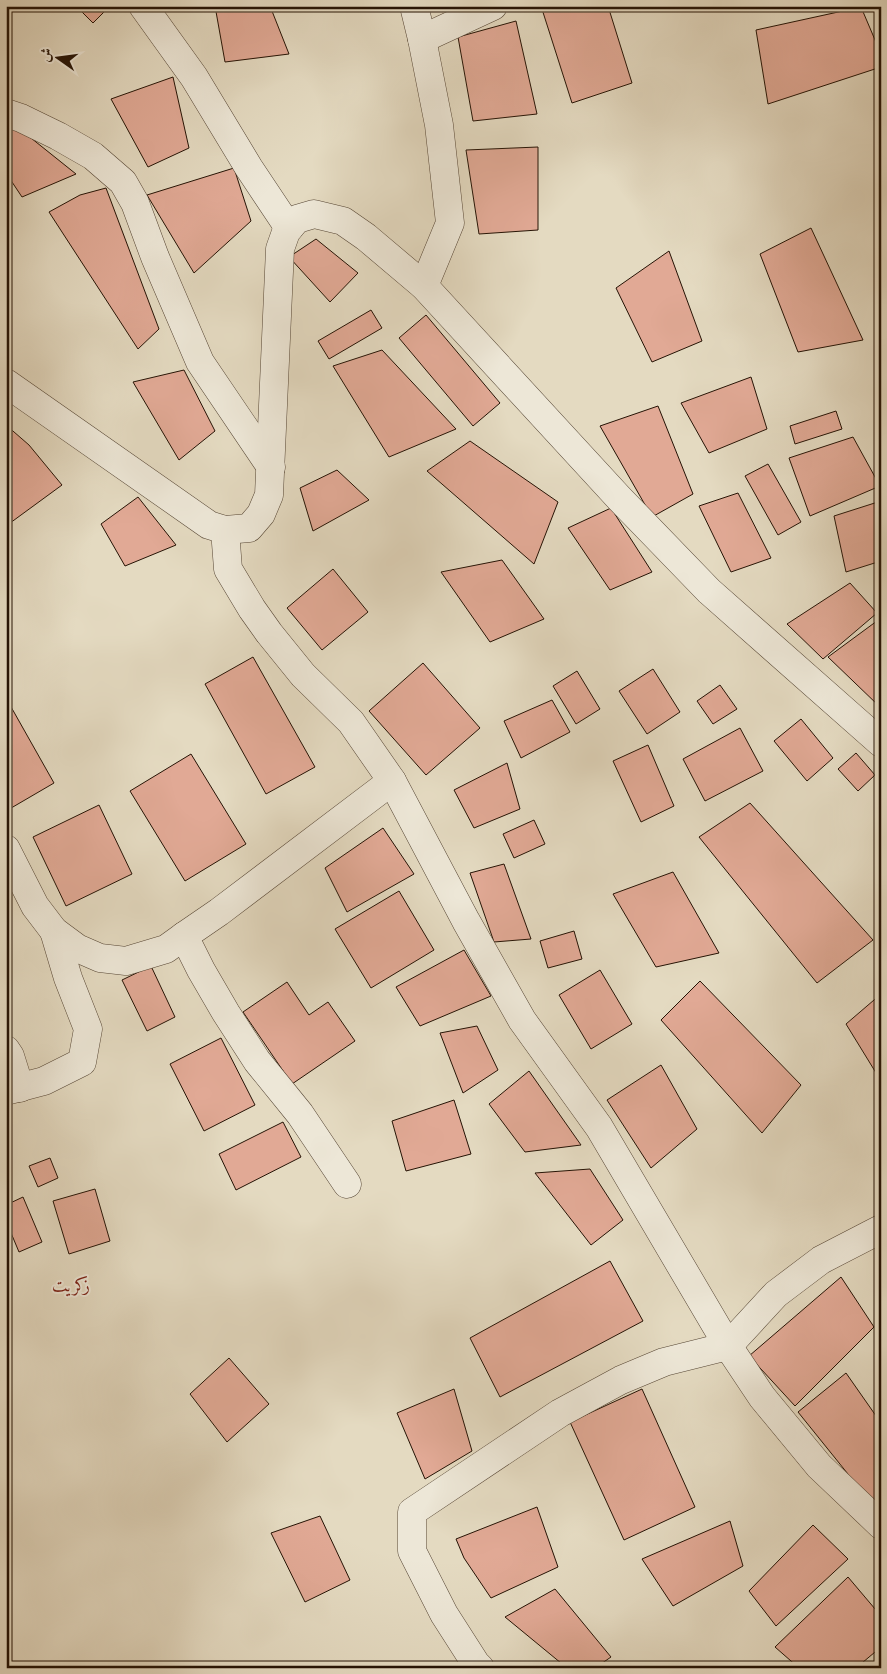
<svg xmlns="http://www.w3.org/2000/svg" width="887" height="1674" font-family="'Libre Bodoni',Amiri,serif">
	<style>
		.building { fill: #e1a995; stroke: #251305 }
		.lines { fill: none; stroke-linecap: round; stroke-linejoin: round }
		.minor-casing { stroke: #554534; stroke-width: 29 }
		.minor { stroke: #ede7d7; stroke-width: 28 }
		.labels { text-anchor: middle; stroke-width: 4; stroke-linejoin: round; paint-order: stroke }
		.quarter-label { font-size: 18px; fill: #7a1f14; stroke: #ede7d7 }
	</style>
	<rect width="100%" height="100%" fill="#e4dac1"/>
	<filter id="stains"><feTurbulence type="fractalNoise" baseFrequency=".004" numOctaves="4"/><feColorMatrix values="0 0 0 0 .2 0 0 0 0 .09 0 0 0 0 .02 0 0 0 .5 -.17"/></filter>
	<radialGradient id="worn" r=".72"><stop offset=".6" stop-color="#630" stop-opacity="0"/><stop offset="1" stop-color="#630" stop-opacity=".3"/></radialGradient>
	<!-- building -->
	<g class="building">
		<polygon points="76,6 110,6 93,23"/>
		<polygon points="215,6 270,6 289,54 225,62"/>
		<polygon points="541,6 608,6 632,83 572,103"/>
		<polygon points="861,7 881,54 881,67 768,104 756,30"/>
		<polygon points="516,21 537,114 473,121 458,37"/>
		<polygon points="173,77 189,148 148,167 111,99"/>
		<polygon points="16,126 76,174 22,197 6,173 6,132"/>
		<polygon points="538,147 538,230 479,234 466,150"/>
		<polygon points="234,168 251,221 194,273 147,195"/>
		<polygon points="106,188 159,329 138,349 49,212 80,195"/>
		<polygon points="811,228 863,340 798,352 760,254"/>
		<polygon points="316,239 358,273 330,302 289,257"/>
		<polygon points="669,251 702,341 652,362 616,288"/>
		<polygon points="371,310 382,328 329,359 318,341"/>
		<polygon points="426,315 500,403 473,426 399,338"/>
		<polygon points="382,350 456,429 389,457 333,366"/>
		<polygon points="184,370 215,431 179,460 133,382"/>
		<polygon points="751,377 767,429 709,453 681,403"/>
		<polygon points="658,406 693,494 652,517 600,426"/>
		<polygon points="836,411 842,429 795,444 790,426"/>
		<polygon points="6,425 29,445 62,485 6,526"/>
		<polygon points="853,437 880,486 810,516 789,458"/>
		<polygon points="470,441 558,502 534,564 427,471"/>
		<polygon points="768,464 801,522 778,535 745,476"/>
		<polygon points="337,470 369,500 313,531 300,488"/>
		<polygon points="738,493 771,558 731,572 699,506"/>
		<polygon points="138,497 176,545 125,566 101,524"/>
		<polygon points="881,501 881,561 846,572 834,516"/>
		<polygon points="611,508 652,572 610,590 568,528"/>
		<polygon points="502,560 544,619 490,642 441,572"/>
		<polygon points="333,569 368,612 322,650 287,608"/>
		<polygon points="850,583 877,613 823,659 787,624"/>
		<polygon points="881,618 881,707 880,707 828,657"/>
		<polygon points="253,657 315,767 266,794 205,684"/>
		<polygon points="423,663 480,728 426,775 369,711"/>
		<polygon points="653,669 680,712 647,734 619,691"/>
		<polygon points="577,671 600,709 576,724 553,686"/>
		<polygon points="720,685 737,709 713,724 697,701"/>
		<polygon points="6,698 54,783 6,811"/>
		<polygon points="552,700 570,732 521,758 504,721"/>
		<polygon points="801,719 833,758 807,781 774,741"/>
		<polygon points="740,728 763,771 705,801 683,759"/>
		<polygon points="648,745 674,806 641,822 613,761"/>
		<polygon points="856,753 875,775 858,791 838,769"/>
		<polygon points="191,754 246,844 185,881 130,791"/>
		<polygon points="507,763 520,809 474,828 454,790"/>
		<polygon points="750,803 873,940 817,983 699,837"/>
		<polygon points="99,805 132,874 66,906 33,837"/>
		<polygon points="534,820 545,844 514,858 503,834"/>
		<polygon points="383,828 414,874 347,912 325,868"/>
		<polygon points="504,864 531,939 494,942 470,873"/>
		<polygon points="673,872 719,953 656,967 613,894"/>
		<polygon points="399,891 434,950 371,988 335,929"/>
		<polygon points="574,931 582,959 548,968 540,941"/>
		<polygon points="464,950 491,996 420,1026 396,987"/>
		<polygon points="151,966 175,1017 147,1031 122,980"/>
		<polygon points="600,970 632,1024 591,1049 559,995"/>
		<polygon points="700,981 801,1085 762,1133 661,1020"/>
		<polygon points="287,982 309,1015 328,1002 355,1041 292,1084 243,1012"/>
		<polygon points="881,994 881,1081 846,1024"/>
		<polygon points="477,1026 498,1070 463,1093 440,1033"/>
		<polygon points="221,1038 255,1105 204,1131 170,1064"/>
		<polygon points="661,1065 697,1129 651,1168 607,1100"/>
		<polygon points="529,1071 581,1145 525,1152 489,1104"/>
		<polygon points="454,1100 471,1154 406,1171 392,1121"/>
		<polygon points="283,1122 301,1157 236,1190 219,1154"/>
		<polygon points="50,1158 58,1178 38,1187 29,1166"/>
		<polygon points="590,1169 623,1220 591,1245 535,1173"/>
		<polygon points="95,1189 110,1241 69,1254 53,1201"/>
		<polygon points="23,1197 42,1242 19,1252 6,1221 6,1205"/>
		<polygon points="610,1261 643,1321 500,1397 470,1338"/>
		<polygon points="841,1277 874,1327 795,1406 749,1356"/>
		<polygon points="229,1358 269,1404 227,1442 190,1394"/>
		<polygon points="846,1373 881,1423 881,1515 798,1412"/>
		<polygon points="454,1389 472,1451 425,1479 397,1413"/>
		<polygon points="642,1389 695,1507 624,1540 570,1422"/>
		<polygon points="537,1507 558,1567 491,1598 464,1558 456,1539"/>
		<polygon points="320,1516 350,1580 305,1602 271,1533"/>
		<polygon points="730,1521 743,1566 673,1606 642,1559"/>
		<polygon points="813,1525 848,1559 776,1626 749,1591"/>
		<polygon points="848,1577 881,1616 881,1647 856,1668 799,1668 775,1647"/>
		<polygon points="555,1589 611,1657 595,1668 567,1668 505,1617"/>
	</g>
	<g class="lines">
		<defs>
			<g id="minor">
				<polyline points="143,6 194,77 249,168 289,228"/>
				<polyline points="414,6 422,39 439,125 450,223 424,286"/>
				<polyline points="422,39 493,6"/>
				<polyline points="6,113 21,118 58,136 93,156 123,182 135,203 155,257 200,362 271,467"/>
				<polyline points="6,383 209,525 225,530 249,528 261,514 269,495 280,249 286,232 297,219 314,214 343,221 366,237 424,286 619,498 709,591 881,743"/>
				<polyline points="225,530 228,569 252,609 269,633 303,675 351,722 392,781 466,921 522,1020 599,1127 728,1346 762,1397 819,1466 881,1525"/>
				<polyline points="6,849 35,906 54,931 77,948 100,958 126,961 166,949 184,936 219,912 392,781"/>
				<polyline points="184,936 201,970 226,1013 257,1061 300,1114 347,1184"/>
				<polyline points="6,1050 10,1056 20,1088"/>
				<polyline points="6,1091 44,1081 82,1062 88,1029 68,978 54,931"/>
				<polyline points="480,1668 476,1664 444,1614 412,1551 412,1512 560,1413 621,1380 664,1362 728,1346 776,1294 821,1260 881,1229"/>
			</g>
		</defs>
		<!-- minor casing -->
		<use href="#minor" class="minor-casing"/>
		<!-- minor -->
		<use href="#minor" class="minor"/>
	</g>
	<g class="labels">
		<!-- quarter labels -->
		<g class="quarter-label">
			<text x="71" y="1291">زكريت</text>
		</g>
	</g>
	<!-- margin -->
	<rect width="887" height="1674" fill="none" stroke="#e4dac1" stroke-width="25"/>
	<rect x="8" y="8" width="872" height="1659" fill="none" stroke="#251305" stroke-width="2.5"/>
	<rect x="12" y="12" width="862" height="1649" fill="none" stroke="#251305"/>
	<!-- north arrow -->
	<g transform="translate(58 58) rotate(284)" stroke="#ede7d7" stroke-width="4" paint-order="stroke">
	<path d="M0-4L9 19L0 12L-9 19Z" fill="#251305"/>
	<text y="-8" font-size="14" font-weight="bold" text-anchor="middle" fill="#251305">ش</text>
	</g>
	<rect width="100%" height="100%" filter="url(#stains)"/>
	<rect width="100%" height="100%" fill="url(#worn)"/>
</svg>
